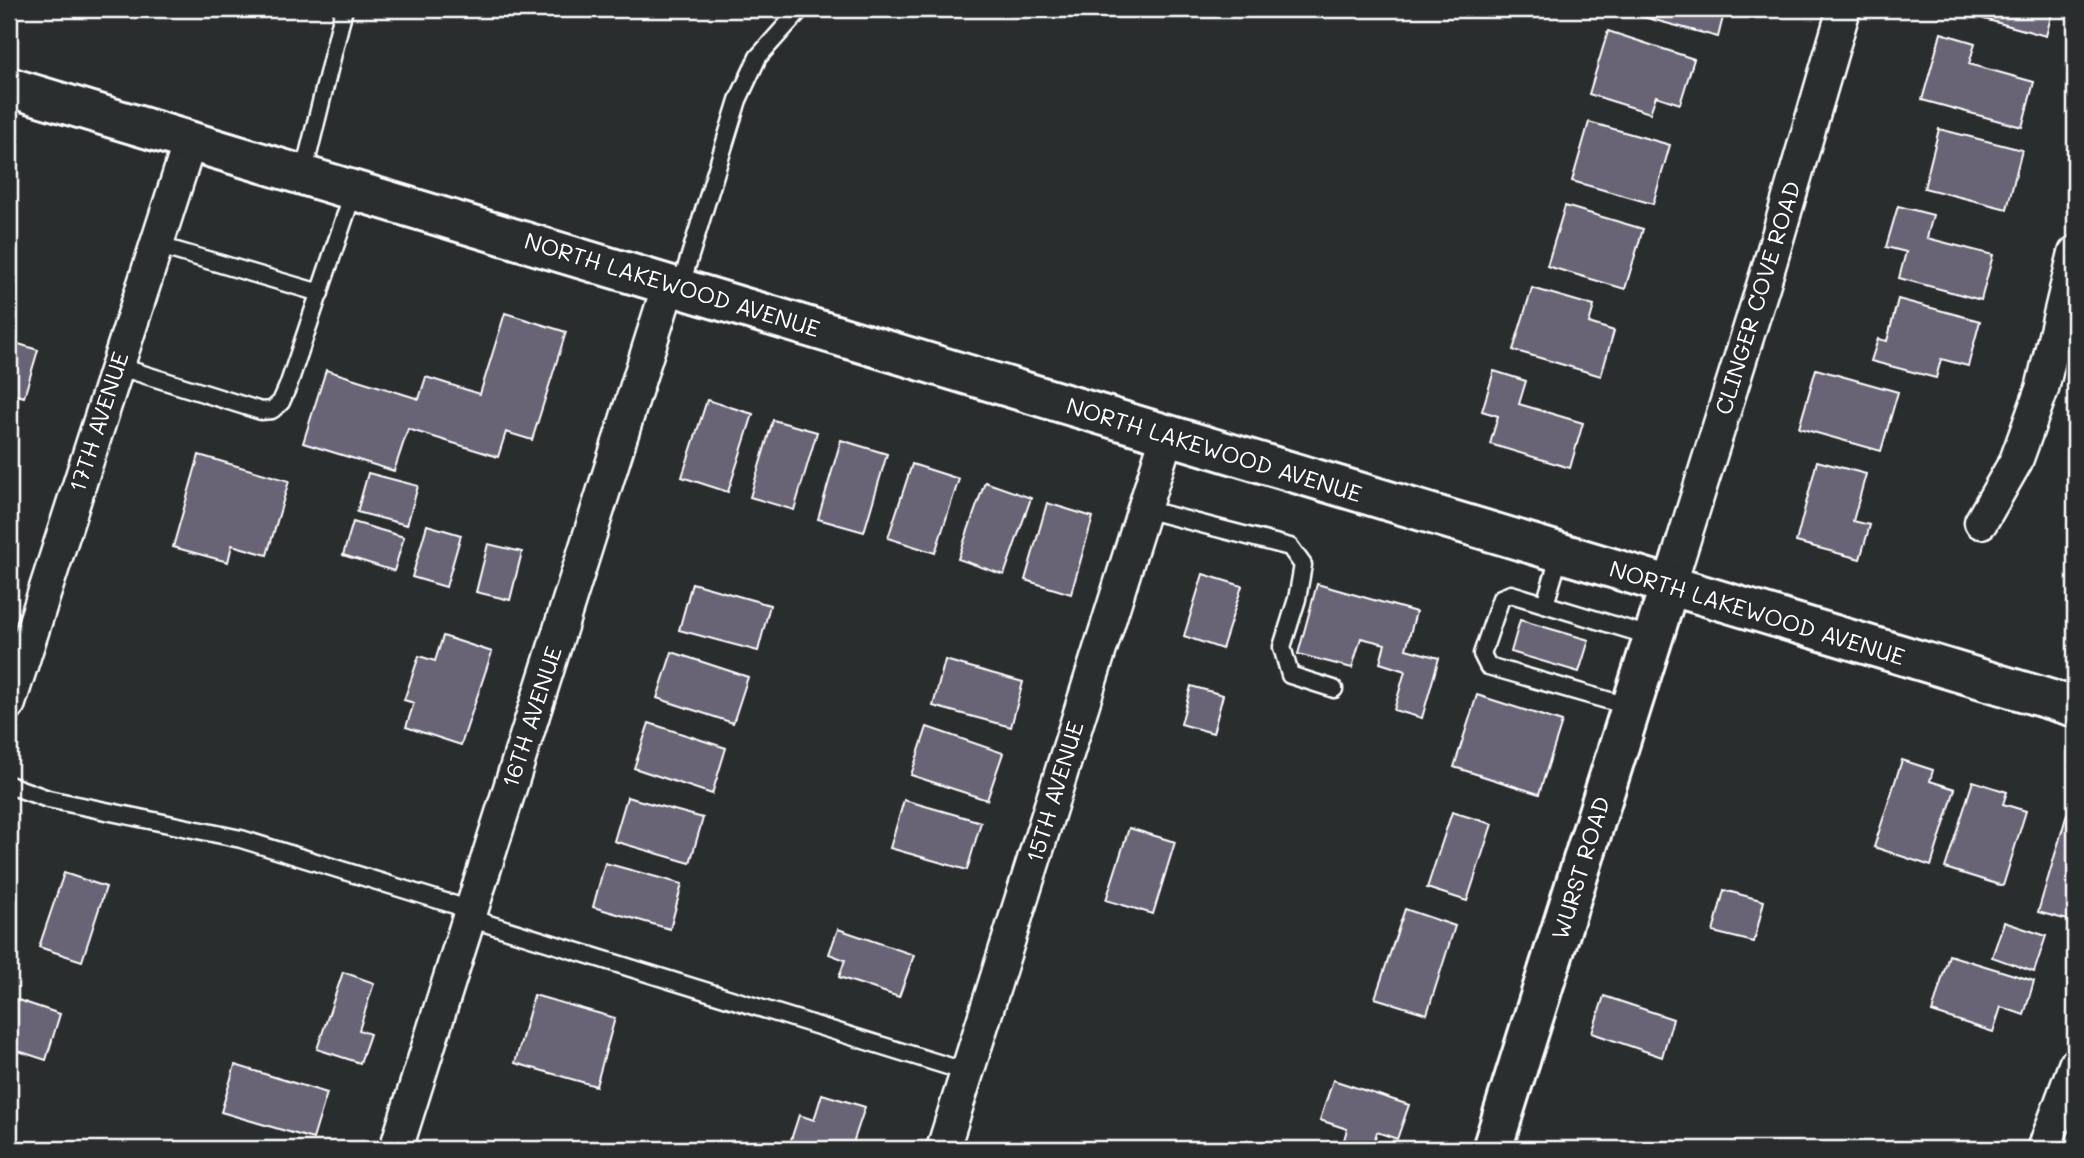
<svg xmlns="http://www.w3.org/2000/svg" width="2084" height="1158" font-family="Mali,sans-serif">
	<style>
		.building { fill: #696476; stroke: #fff; stroke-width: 2 }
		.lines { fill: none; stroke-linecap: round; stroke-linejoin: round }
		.lane-casing { stroke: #fff; stroke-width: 21 }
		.street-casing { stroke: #fff; stroke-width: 37 }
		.secondary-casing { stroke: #fff; stroke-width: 44 }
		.lane { stroke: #2a2d2e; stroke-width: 16 }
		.street { stroke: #2a2d2e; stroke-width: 32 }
		.secondary { stroke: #2a2d2e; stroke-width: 38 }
		.labels { text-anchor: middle; stroke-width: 5; stroke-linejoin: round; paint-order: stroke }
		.street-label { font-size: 23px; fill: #fff; stroke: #2a2d2e }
	</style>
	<rect width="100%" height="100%" fill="#2a2d2e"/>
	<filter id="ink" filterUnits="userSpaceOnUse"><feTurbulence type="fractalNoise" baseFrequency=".0143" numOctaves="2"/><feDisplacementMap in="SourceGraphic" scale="14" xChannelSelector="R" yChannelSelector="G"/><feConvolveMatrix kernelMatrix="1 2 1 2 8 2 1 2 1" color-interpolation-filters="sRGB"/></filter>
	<g filter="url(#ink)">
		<!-- building -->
		<g class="building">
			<polygon points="1638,9 1725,9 1718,37 1636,15"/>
			<polygon points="1968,9 2053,9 2046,36 1966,14"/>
			<polygon points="1608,31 1694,59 1680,104 1656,96 1650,113 1589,94"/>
			<polygon points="1941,33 1975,43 1969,64 2034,82 2022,127 1922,100"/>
			<polygon points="1589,122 1670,145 1653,204 1572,181"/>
			<polygon points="1939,129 2022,150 2007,209 1924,188"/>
			<polygon points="1565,206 1643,229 1625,289 1547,266"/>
			<polygon points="1898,206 1933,215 1927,238 1993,255 1981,300 1899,278 1906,252 1886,247"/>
			<polygon points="1532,288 1594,306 1589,323 1614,331 1601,376 1513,350"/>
			<polygon points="1898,299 1980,321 1968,366 1941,359 1936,378 1871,361 1878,339 1887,341"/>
			<polygon points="505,313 566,332 532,440 506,432 498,457 408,429 394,471 303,443 326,370 419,399 426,377 480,394"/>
			<polygon points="9,341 38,350 24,397 9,393"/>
			<polygon points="1816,369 1898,392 1881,451 1799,428"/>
			<polygon points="1494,371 1526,381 1519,404 1583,423 1570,468 1490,444 1498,416 1482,411"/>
			<polygon points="707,400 753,414 728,492 682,477"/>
			<polygon points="773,420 817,432 794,510 750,497"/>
			<polygon points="841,440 887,454 864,532 818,519"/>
			<polygon points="199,455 289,481 267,555 232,545 228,562 173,547"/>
			<polygon points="1817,461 1866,474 1853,521 1870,525 1860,559 1796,542"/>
			<polygon points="912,464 959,479 935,553 888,538"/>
			<polygon points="368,473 418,486 407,525 357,512"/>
			<polygon points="985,482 1031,498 1004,575 958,559"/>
			<polygon points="1047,503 1093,517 1071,594 1025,580"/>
			<polygon points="353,522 404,537 394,571 343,555"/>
			<polygon points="427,525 461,535 446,587 412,577"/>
			<polygon points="488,544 522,552 510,600 476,592"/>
			<polygon points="1203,574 1242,586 1222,649 1184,636"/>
			<polygon points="692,583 770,605 758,651 679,630"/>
			<polygon points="1317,584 1416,612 1406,649 1439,658 1422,718 1394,710 1405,671 1380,663 1385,644 1361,638 1352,668 1298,654"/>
			<polygon points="1520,620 1589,640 1579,672 1511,652"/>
			<polygon points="443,636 492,652 461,745 406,727 414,703 404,700 419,656 435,661"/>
			<polygon points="672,652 748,677 733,723 657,698"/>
			<polygon points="945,660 1023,682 1011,727 933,706"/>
			<polygon points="1191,686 1223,695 1213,733 1181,724"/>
			<polygon points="1477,695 1562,722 1539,794 1454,767"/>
			<polygon points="649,723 726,748 712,794 634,768"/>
			<polygon points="927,727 1003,753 987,800 911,775"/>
			<polygon points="1902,760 1933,770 1930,781 1955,789 1931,866 1874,847"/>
			<polygon points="1973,781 2007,792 2003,804 2026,811 2003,886 1945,868"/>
			<polygon points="627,797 703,818 690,863 614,841"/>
			<polygon points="904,800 981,822 967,870 890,848"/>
			<polygon points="1452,812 1492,824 1467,901 1427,888"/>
			<polygon points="2067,814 2075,816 2075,922 2038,912"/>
			<polygon points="1129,828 1175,842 1153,914 1106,900"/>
			<polygon points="605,863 682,884 670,929 593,907"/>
			<polygon points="64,873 106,887 82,961 39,947"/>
			<polygon points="1724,890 1764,901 1754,942 1713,932"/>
			<polygon points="1405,909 1455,926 1427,1014 1375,998"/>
			<polygon points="2004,922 2046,936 2034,972 1992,957"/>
			<polygon points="838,929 914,955 899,997 839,977 845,960 829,954"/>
			<polygon points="1949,955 2034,981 2024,1015 2001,1007 1993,1032 1932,1012"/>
			<polygon points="343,972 374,983 359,1030 370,1034 360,1063 317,1049"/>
			<polygon points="534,995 615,1018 596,1086 515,1063"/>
			<polygon points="1604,996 1673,1019 1662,1057 1592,1033"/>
			<polygon points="9,997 60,1014 46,1060 9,1048"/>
			<polygon points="235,1065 327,1093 313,1139 221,1112"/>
			<polygon points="1333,1080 1409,1105 1397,1139 1377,1132 1372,1149 1344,1140 1347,1129 1320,1120"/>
			<polygon points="822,1094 865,1107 851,1149 788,1149 799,1115 814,1120"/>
		</g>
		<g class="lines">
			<defs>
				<g id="lane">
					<polyline points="303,175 344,9"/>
					<polyline points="156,245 320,293"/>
					<polyline points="680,288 738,100 758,57 801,9"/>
					<polyline points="117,366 261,411 272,410 281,402 288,386 354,190"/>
					<polyline points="1144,509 1290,547 1303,565 1297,599 1282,647 1290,675 1334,689"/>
					<polyline points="1545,604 1560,554"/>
					<polyline points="1631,707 1488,666 1482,654 1501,598 1511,594 1653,637"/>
					<polyline points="9,785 48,799 241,839 471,910"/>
					<polyline points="469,918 967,1072"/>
				</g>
				<g id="street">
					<polyline points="1981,522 2016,461 2042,389 2075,253"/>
					<polyline points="1669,587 1768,270 1844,9"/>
					<polyline points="9,703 190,141"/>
					<polyline points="396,1149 669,284"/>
					<polyline points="943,1149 1167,436"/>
					<polyline points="2044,1149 2075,1065"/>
				</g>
				<g id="secondary">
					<polyline points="9,87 2075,707"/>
					<polyline points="1492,1149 1669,587"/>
				</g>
			</defs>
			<!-- lane casing -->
			<use href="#lane" class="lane-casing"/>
			<!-- street casing -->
			<use href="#street" class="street-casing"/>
			<!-- secondary casing -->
			<use href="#secondary" class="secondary-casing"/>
			<!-- lane -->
			<use href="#lane" class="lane"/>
			<!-- street -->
			<use href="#street" class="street"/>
			<!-- secondary -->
			<use href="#secondary" class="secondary"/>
		</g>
	</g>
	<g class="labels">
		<!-- street labels -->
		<g class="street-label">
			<text transform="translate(672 285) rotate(17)" y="8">NORTH LAKEWOOD AVENUE</text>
			<text transform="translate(1758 298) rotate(-73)" y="8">CLINGER COVE ROAD</text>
			<text transform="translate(99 422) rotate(-72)" y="8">17TH AVENUE</text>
			<text transform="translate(1214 450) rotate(17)" y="8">NORTH LAKEWOOD AVENUE</text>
			<text transform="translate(1757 613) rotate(17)" y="8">NORTH LAKEWOOD AVENUE</text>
			<text transform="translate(532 717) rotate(-72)" y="8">16TH AVENUE</text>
			<text transform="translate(1055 792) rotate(-73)" y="8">15TH AVENUE</text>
			<text transform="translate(1581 868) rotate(-73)" y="8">WURST ROAD</text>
		</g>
	</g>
	<!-- margin -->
	<rect width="2084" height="1158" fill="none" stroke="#2a2d2e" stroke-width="35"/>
	<rect x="18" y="18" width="2049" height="1123" fill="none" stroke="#fff" stroke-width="2.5" filter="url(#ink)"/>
</svg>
